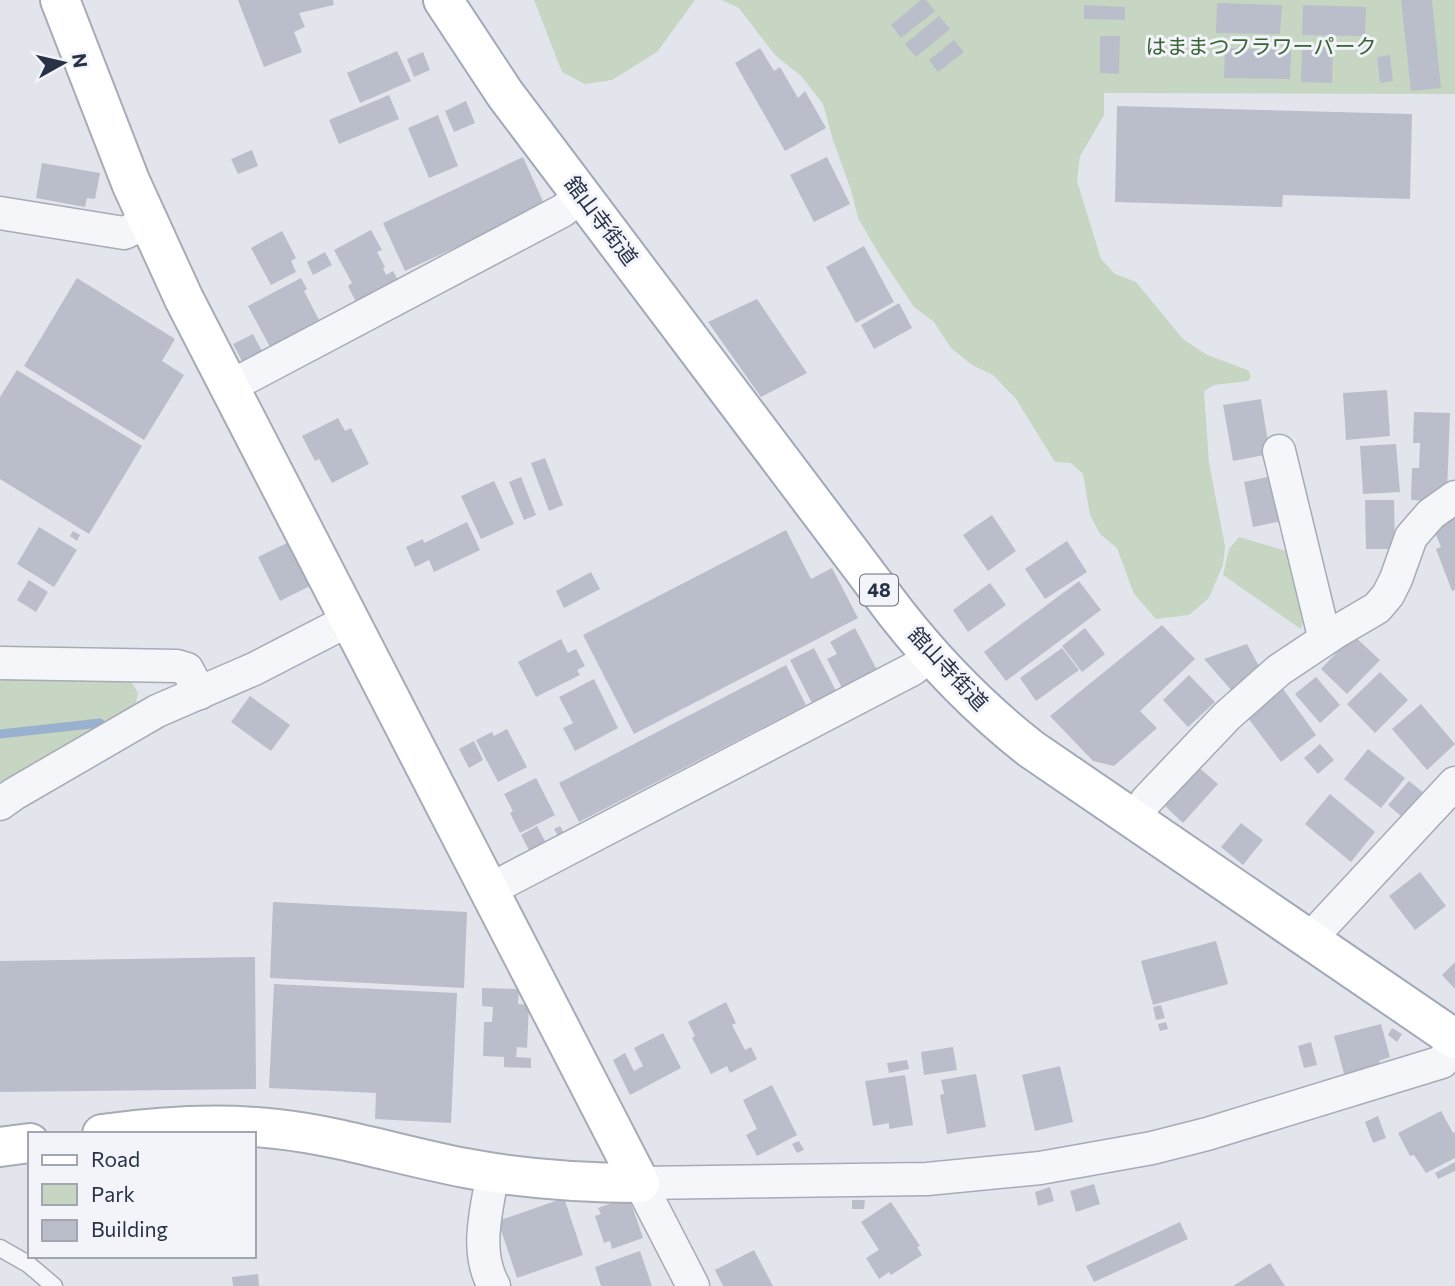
<svg xmlns="http://www.w3.org/2000/svg" width="1455" height="1286" font-family="Commissioner,'Noto Sans JP',sans-serif">
	<style>
		.green { fill: #c6d6c2 }
		.lines { fill: none; stroke-linecap: round; stroke-linejoin: round }
		.stream { stroke: #9ab0cf; stroke-width: 9 }
		.building { fill: #b9beca }
		.lane-casing { stroke: #a6abb7; stroke-width: 19 }
		.street-casing { stroke: #a6abb7; stroke-width: 35 }
		.secondary-casing { stroke: #a6abb7; stroke-width: 42 }
		.primary-casing { stroke: #a0a8b9; stroke-width: 42 }
		.lane { stroke: #f5f6f9; stroke-width: 16 }
		.street { stroke: #f5f6f9; stroke-width: 32 }
		.secondary { stroke: #fff; stroke-width: 38 }
		.primary { stroke: #fff; stroke-width: 38 }
		.labels { text-anchor: middle; stroke-width: 6; stroke-linejoin: round; paint-order: stroke }
		.shield { fill: #f2f4f9; stroke: #656c7c; stroke-width: 2 }
		.shield-label { font-size: 19px; font-weight: bold; fill: #283146 }
		.park-label { font-size: 21px; fill: #396334; stroke: #f2f4f9 }
		.street-label { font-size: 21px; fill: #283146; stroke: #f2f4f9 }
	</style>
	<rect width="100%" height="100%" fill="#e2e5ec"/>
	<!-- green -->
	<g class="green">
		<polygon points="534,0 695,0 657,52 612,80 585,84 562,72"/>
		<polygon points="721,0 1455,0 1455,94 1104,93 1104,115 1080,156 1077,181 1101,259 1115,274 1136,282 1183,339 1207,355 1248,370 1251,376 1248,381 1214,385 1204,391 1209,463 1225,546 1223,565 1209,598 1189,615 1156,619 1134,594 1117,548 1100,534 1090,515 1083,474 1071,463 1055,462 1016,399 993,375 972,365 951,348 934,322 914,307 882,259 858,218 851,190 833,140 823,104 801,76 775,55 739,8"/>
		<polygon points="1239,537 1296,554 1309,601 1301,629 1223,575 1229,549"/>
		<polygon points="0,673 130,680 138,693 135,707 7,781 0,782"/>
	</g>
	<g class="lines">
		<!-- stream -->
		<polyline class="stream" points="0,734 100,723"/>
	</g>
	<!-- building -->
	<g class="building">
		<polygon points="238,0 333,0 334,5 299,13 305,27 294,32 302,52 264,67"/>
		<polygon points="921,0 926,0 935,11 901,38 891,25"/>
		<polygon points="1401,0 1432,0 1441,88 1411,91"/>
		<polygon points="1217,3 1282,5 1280,34 1216,33"/>
		<polygon points="1084,5 1125,7 1125,20 1084,19"/>
		<polygon points="1303,5 1366,7 1365,36 1302,35"/>
		<polygon points="939,16 950,29 916,57 905,44"/>
		<polygon points="1100,36 1120,36 1119,74 1100,73"/>
		<polygon points="954,40 964,52 938,72 929,60"/>
		<polygon points="1302,47 1333,47 1332,83 1301,82"/>
		<polygon points="760,48 774,71 780,67 798,98 805,91 826,128 785,151 735,63"/>
		<polygon points="1225,48 1291,50 1290,79 1224,78"/>
		<polygon points="397,51 411,81 360,103 347,73"/>
		<polygon points="423,52 430,70 414,77 407,59"/>
		<polygon points="1390,55 1393,81 1380,83 1377,57"/>
		<polygon points="389,95 399,119 339,144 329,120"/>
		<polygon points="466,101 475,123 454,132 445,111"/>
		<polygon points="1117,106 1412,114 1410,199 1283,195 1282,207 1115,202"/>
		<polygon points="438,115 458,166 429,178 408,128"/>
		<polygon points="252,150 258,166 238,174 231,159"/>
		<polygon points="523,157 545,206 405,271 383,223"/>
		<polygon points="827,157 850,204 814,222 790,175"/>
		<polygon points="42,163 100,173 95,199 87,198 85,207 36,198"/>
		<polygon points="371,230 382,250 377,252 385,267 383,268 386,275 393,271 399,282 357,304 348,286 352,283 334,250"/>
		<polygon points="282,231 296,258 291,261 296,272 271,285 251,248"/>
		<polygon points="864,246 894,302 856,323 826,267"/>
		<polygon points="325,252 332,265 313,275 307,262"/>
		<polygon points="77,278 175,339 162,361 184,375 144,440 24,366"/>
		<polygon points="301,278 307,289 304,291 319,320 270,347 248,306"/>
		<polygon points="757,299 807,373 761,397 708,322"/>
		<polygon points="899,303 912,328 874,349 861,325"/>
		<polygon points="253,334 264,355 244,365 233,344"/>
		<polygon points="17,370 142,446 89,534 0,479 0,397"/>
		<polygon points="1387,390 1390,436 1346,440 1343,393"/>
		<polygon points="1261,399 1270,454 1233,461 1223,405"/>
		<polygon points="1414,412 1450,413 1447,491 1433,501 1411,500 1412,468 1419,468 1420,443 1413,443"/>
		<polygon points="338,418 345,431 351,428 369,464 332,483 319,459 315,461 302,436"/>
		<polygon points="1396,444 1400,492 1363,494 1360,446"/>
		<polygon points="545,458 563,505 549,511 531,463"/>
		<polygon points="1277,475 1287,520 1253,527 1244,482"/>
		<polygon points="521,477 536,515 524,520 509,482"/>
		<polygon points="494,481 514,524 481,539 461,496"/>
		<polygon points="1365,500 1394,500 1395,549 1366,549"/>
		<polygon points="992,515 1016,551 988,571 963,535"/>
		<polygon points="1455,517 1455,590 1452,591 1436,549 1441,547 1432,525"/>
		<polygon points="467,522 480,550 434,572 429,560 415,567 406,547 423,539 424,543"/>
		<polygon points="39,527 77,550 54,587 17,564"/>
		<polygon points="786,530 811,579 832,568 858,618 634,734 583,635"/>
		<polygon points="73,531 80,535 77,541 70,536"/>
		<polygon points="1067,541 1087,572 1045,599 1025,569"/>
		<polygon points="289,542 310,586 280,601 258,557"/>
		<polygon points="591,572 600,589 564,608 556,591"/>
		<polygon points="29,580 48,592 36,612 17,600"/>
		<polygon points="1079,581 1101,610 1006,681 984,652"/>
		<polygon points="990,583 1006,605 968,632 953,610"/>
		<polygon points="1162,625 1195,659 1140,711 1157,728 1114,766 1093,761 1050,716"/>
		<polygon points="855,628 877,670 842,688 827,659 837,654 830,642"/>
		<polygon points="1085,628 1105,654 1082,672 1062,646"/>
		<polygon points="1353,635 1380,660 1347,694 1321,669"/>
		<polygon points="561,639 568,653 576,649 585,666 577,670 580,675 536,697 518,662"/>
		<polygon points="1247,644 1260,668 1232,691 1204,659"/>
		<polygon points="814,648 837,693 813,705 790,660"/>
		<polygon points="1062,648 1079,670 1036,701 1020,678"/>
		<polygon points="786,665 806,705 579,822 559,783"/>
		<polygon points="1380,672 1408,700 1375,733 1347,704"/>
		<polygon points="1189,675 1215,702 1188,727 1163,700"/>
		<polygon points="1316,677 1340,705 1320,723 1295,694"/>
		<polygon points="594,679 618,728 575,751 563,728 573,723 559,697"/>
		<polygon points="1281,686 1316,735 1281,762 1245,714"/>
		<polygon points="250,696 290,725 271,751 231,722"/>
		<polygon points="1421,704 1455,744 1427,770 1392,729"/>
		<polygon points="507,729 527,767 498,782 476,740 492,732 494,736"/>
		<polygon points="474,741 483,760 469,768 459,749"/>
		<polygon points="1320,744 1334,760 1318,774 1304,758"/>
		<polygon points="1368,749 1405,778 1381,808 1344,779"/>
		<polygon points="1196,765 1218,784 1183,823 1162,803"/>
		<polygon points="536,778 555,815 520,833 510,813 513,811 504,794"/>
		<polygon points="1409,781 1429,797 1408,822 1388,805"/>
		<polygon points="1330,794 1375,832 1351,862 1305,824"/>
		<polygon points="1241,823 1263,840 1243,865 1221,847"/>
		<polygon points="537,826 546,843 530,852 521,835"/>
		<polygon points="560,826 564,833 558,836 554,829"/>
		<polygon points="1420,872 1446,906 1415,930 1389,896"/>
		<polygon points="273,902 467,912 464,988 270,978"/>
		<polygon points="1216,941 1228,984 1153,1005 1141,961"/>
		<polygon points="255,957 256,1089 0,1092 0,961"/>
		<polygon points="1455,962 1455,989 1442,975"/>
		<polygon points="274,984 457,993 451,1123 375,1119 376,1093 269,1088"/>
		<polygon points="482,988 519,989 518,1004 529,1005 527,1048 517,1047 516,1057 531,1058 531,1068 504,1067 504,1057 483,1056 484,1022 492,1022 493,1007 482,1006"/>
		<polygon points="726,1002 736,1023 732,1025 745,1050 751,1047 757,1059 730,1073 727,1066 711,1074 692,1038 695,1036 688,1022"/>
		<polygon points="1161,1005 1165,1018 1156,1020 1153,1007"/>
		<polygon points="1166,1022 1168,1029 1160,1031 1158,1024"/>
		<polygon points="1381,1024 1390,1057 1379,1061 1380,1064 1344,1074 1334,1036"/>
		<polygon points="1392,1028 1402,1034 1397,1042 1388,1035"/>
		<polygon points="663,1033 681,1068 630,1095 613,1060 625,1053 634,1071 643,1066 634,1048"/>
		<polygon points="1311,1042 1317,1065 1304,1068 1298,1046"/>
		<polygon points="953,1047 957,1070 924,1075 921,1052"/>
		<polygon points="907,1060 909,1069 889,1073 887,1063"/>
		<polygon points="1060,1066 1073,1122 1035,1131 1022,1075"/>
		<polygon points="976,1074 986,1127 947,1134 940,1095 944,1094 941,1080"/>
		<polygon points="905,1075 913,1125 889,1129 889,1123 873,1126 865,1081"/>
		<polygon points="772,1085 797,1135 757,1156 746,1135 757,1129 743,1100"/>
		<polygon points="1441,1111 1453,1133 1455,1132 1455,1158 1426,1173 1414,1155 1410,1156 1398,1133"/>
		<polygon points="1378,1116 1386,1138 1373,1143 1365,1122"/>
		<polygon points="799,1141 804,1150 797,1153 792,1144"/>
		<polygon points="1455,1162 1455,1171 1438,1179 1435,1173"/>
		<polygon points="1094,1184 1100,1204 1076,1212 1070,1191"/>
		<polygon points="1050,1187 1054,1201 1038,1206 1035,1192"/>
		<polygon points="629,1197 643,1238 612,1249 610,1241 604,1243 595,1216 601,1214 598,1208"/>
		<polygon points="564,1198 583,1255 517,1278 498,1221"/>
		<polygon points="852,1200 865,1200 864,1209 852,1209"/>
		<polygon points="891,1202 920,1246 917,1247 922,1255 891,1275 889,1272 879,1279 866,1258 879,1250 861,1222"/>
		<polygon points="1180,1222 1188,1239 1094,1282 1086,1266"/>
		<polygon points="754,1250 773,1286 723,1286 715,1270"/>
		<polygon points="640,1251 652,1286 601,1286 595,1267"/>
		<polygon points="1270,1263 1285,1286 1233,1286"/>
		<polygon points="258,1274 259,1286 233,1286 232,1277"/>
	</g>
	<g class="lines">
		<defs>
			<polyline id="lane" points="0,1248 28,1264 54,1286"/>
			<g id="street">
				<polyline points="0,213 124,233 148,222"/>
				<polyline points="229,387 562,211 582,196"/>
				<polyline points="1279,451 1322,628 1328,637"/>
				<polyline points="0,663 177,666 187,669 200,693"/>
				<polyline points="0,804 14,794 157,711 254,669 349,620"/>
				<polyline points="1134,819 1147,800 1227,716 1279,670 1336,632 1377,608 1388,595 1396,579 1411,537 1431,514 1455,497"/>
				<polyline points="489,890 913,669 930,655"/>
				<polyline points="1312,941 1321,927 1455,783"/>
				<path d="M 493,1172 C 487,1209 474,1251 494,1286"/>
				<polyline points="693,1286 640,1183 927,1179 1040,1168 1152,1148 1207,1134 1442,1062 1455,1043"/>
			</g>
			<g id="secondary">
				<path d="M 60,0 L 131,183 L 184,299 L 640,1183 C 581,1183 523,1179 465,1168 C 402,1156 341,1136 277,1129 C 219,1122 160,1126 102,1134"/>
				<polyline points="0,1147 30,1143"/>
			</g>
			<path id="primary" d="M 443,0 L 505,94 L 896,613 C 936,664 980,709 1031,749 L 1455,1039"/>
		</defs>
		<!-- lane casing -->
		<use href="#lane" class="lane-casing"/>
		<!-- street casing -->
		<use href="#street" class="street-casing"/>
		<!-- secondary casing -->
		<use href="#secondary" class="secondary-casing"/>
		<!-- primary casing -->
		<use href="#primary" class="primary-casing"/>
		<!-- lane -->
		<use href="#lane" class="lane"/>
		<!-- street -->
		<use href="#street" class="street"/>
		<!-- secondary -->
		<use href="#secondary" class="secondary"/>
		<!-- primary -->
		<use href="#primary" class="primary"/>
	</g>
	<g class="labels">
		<!-- shield labels -->
		<rect class="shield" x="860" y="574.5" width="38" height="31" rx="5"/>
		<g class="shield-label">
			<text x="879" y="597">48</text>
		</g>
		<!-- park labels -->
		<g class="park-label">
			<text x="1261" y="54">はままつフラワーパーク</text>
		</g>
		<!-- street labels -->
		<g class="street-label">
			<text transform="translate(601 221) rotate(53)" y="7">舘山寺街道</text>
			<text transform="translate(948 669) rotate(47)" y="7">舘山寺街道</text>
		</g>
	</g>
	<!-- legend -->
	<rect x="28" y="1132" width="228" height="126" fill="#f2f4f9" stroke="#a1a6b1" stroke-width="2"/>
	<rect x="42" y="1155" width="35" height="10" fill="#ffffff" stroke="#a1a6b1" stroke-width="2"/>
	<text x="91" y="1167" font-size="21" fill="#283146">Road</text>
	<rect x="42" y="1184" width="35" height="21" fill="#c6d6c2" stroke="#a1a6b1" stroke-width="2"/>
	<text x="91" y="1202" font-size="21" fill="#283146">Park</text>
	<rect x="42" y="1220" width="35" height="21" fill="#b9beca" stroke="#a1a6b1" stroke-width="2"/>
	<text x="91" y="1237" font-size="21" fill="#283146">Building</text>
	<!-- north arrow -->
	<g transform="translate(63 63) rotate(82)" stroke="#f2f4f9" stroke-width="5" paint-order="stroke">
	<path d="M0-5L12 26L0 18L-12 26Z" fill="#283146"/>
	<text y="-10" font-size="19" font-weight="bold" text-anchor="middle" fill="#283146">N</text>
	</g>
</svg>
